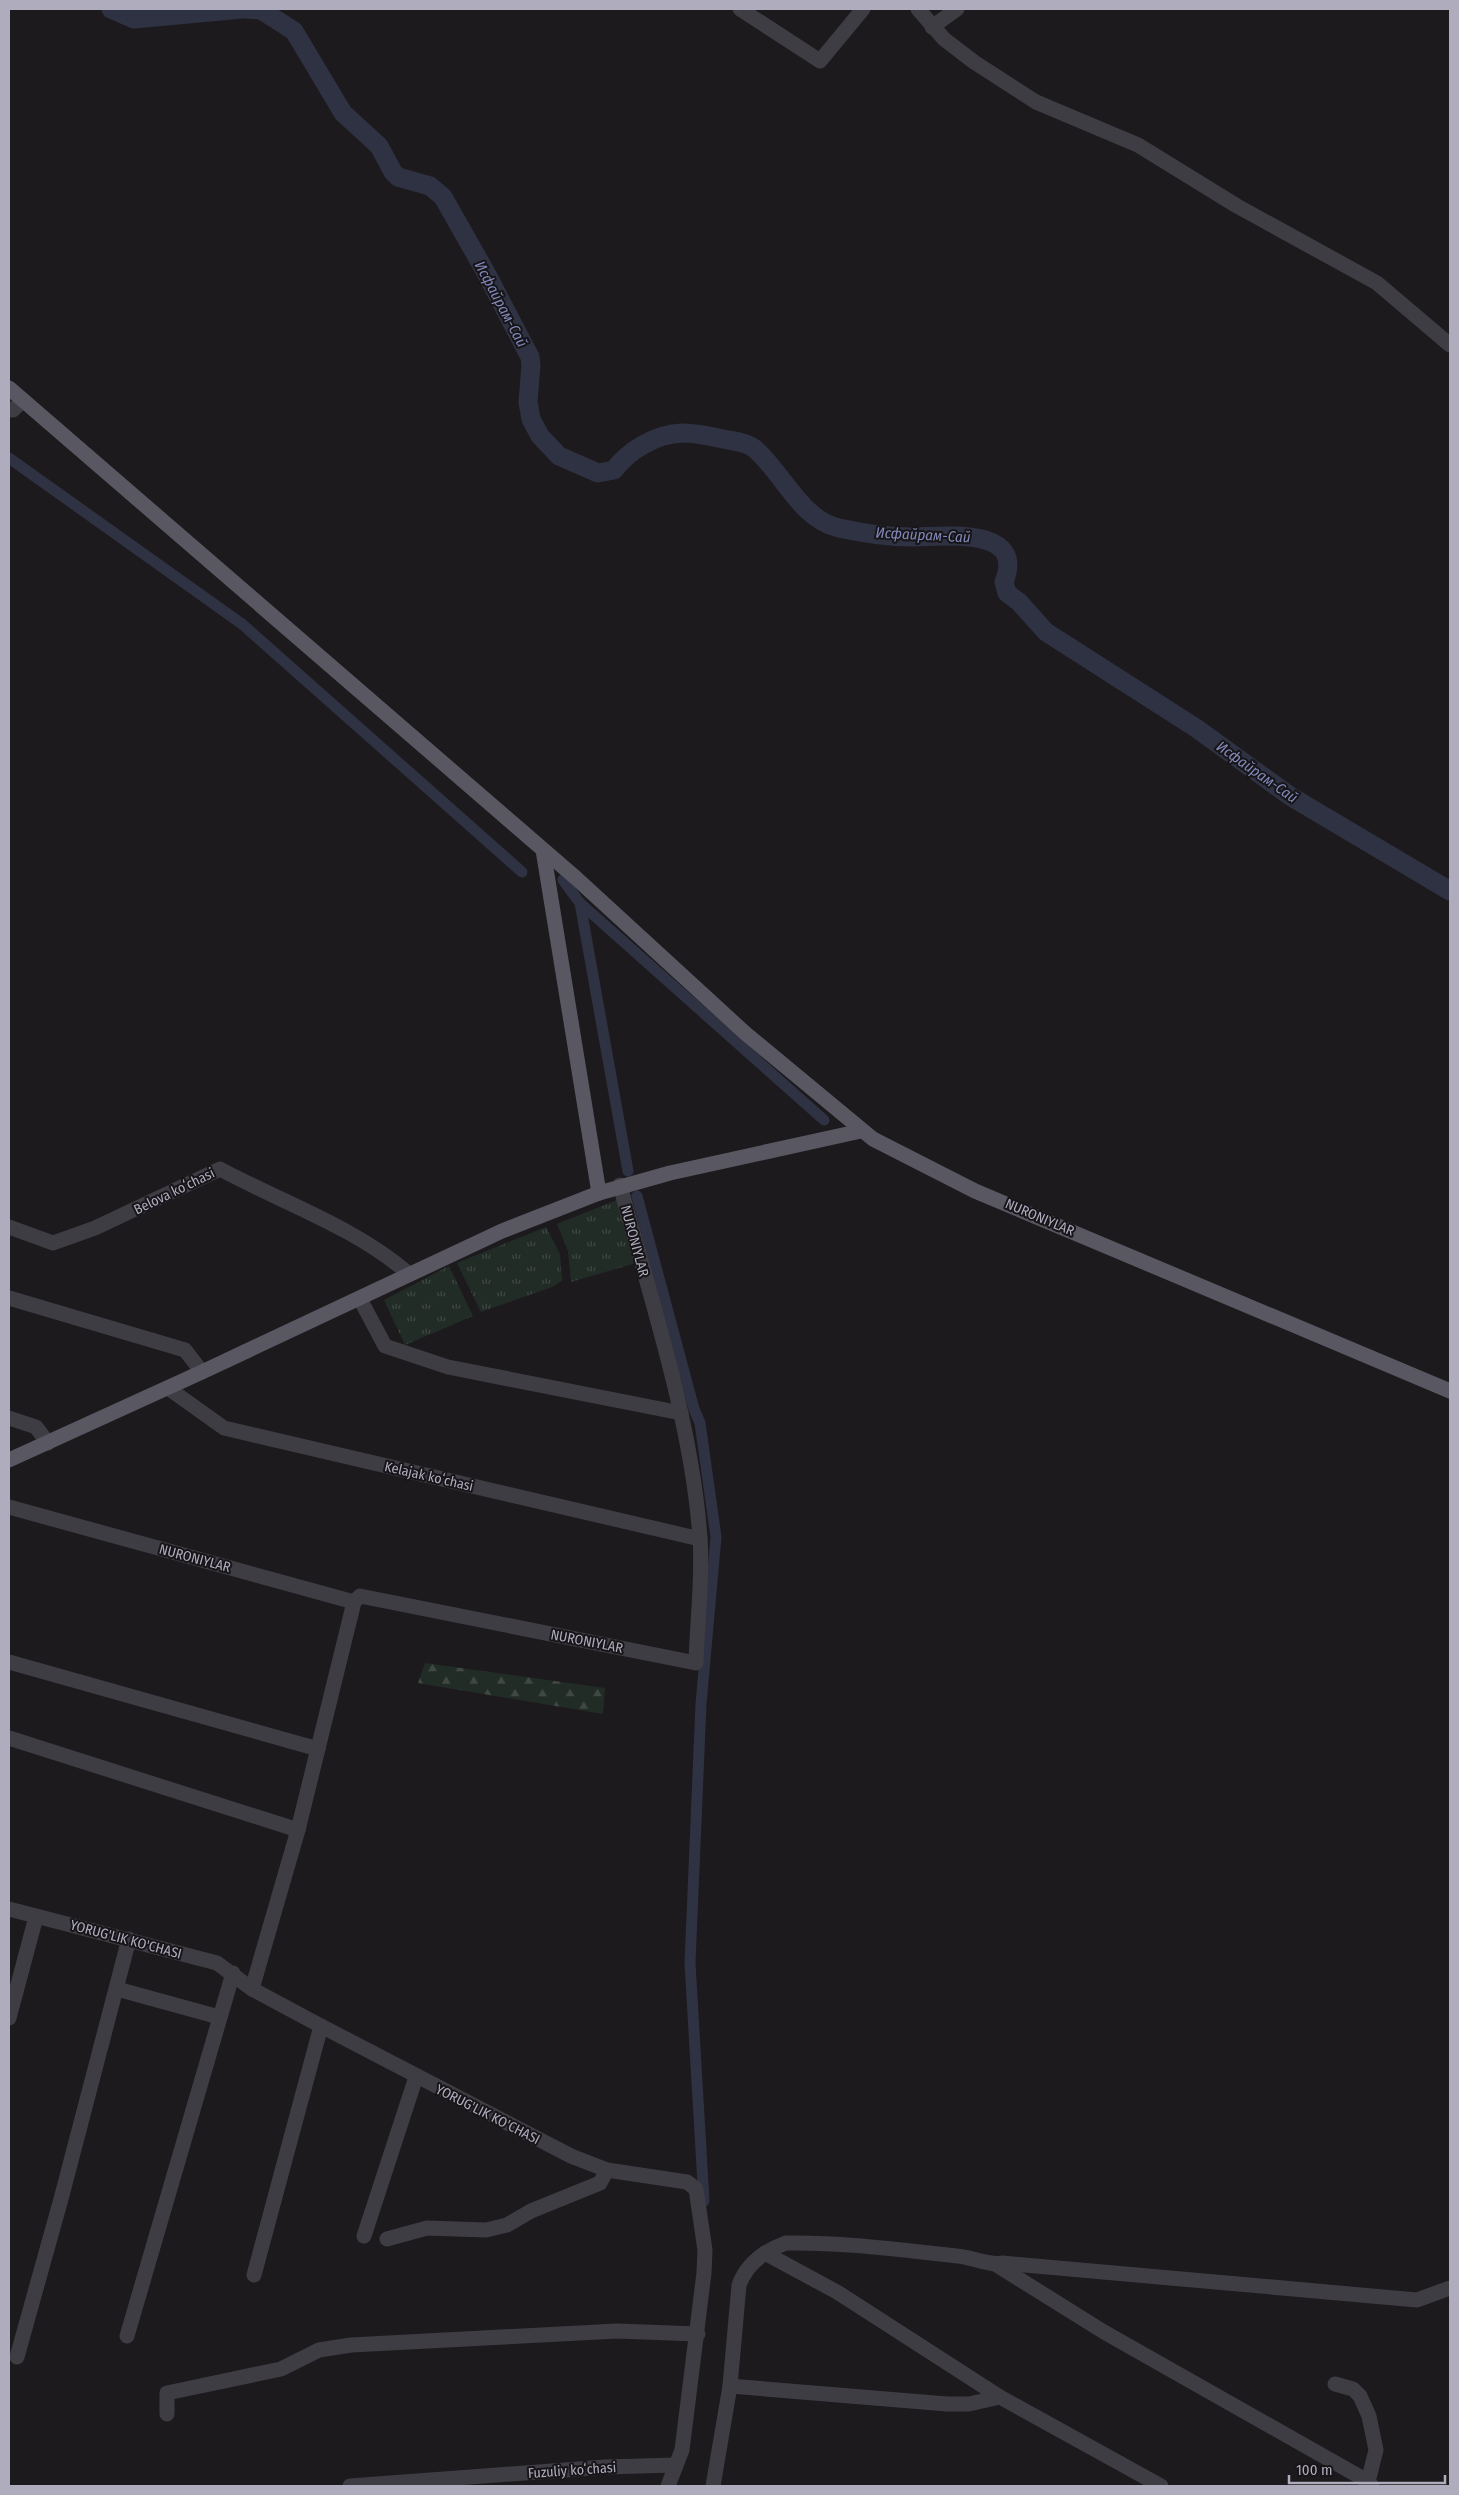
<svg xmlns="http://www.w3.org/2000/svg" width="1459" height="2495" font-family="'Fira Sans Condensed',sans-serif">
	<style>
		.grass { fill: url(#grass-tufts) }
		.forest { fill: url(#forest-firs) }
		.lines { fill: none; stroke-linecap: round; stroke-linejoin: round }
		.canal { stroke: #2f3243; stroke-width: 11 }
		.river { stroke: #2f3243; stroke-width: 19 }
		.minor { stroke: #3f3d44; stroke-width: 15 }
		.major { stroke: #595762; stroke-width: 15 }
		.labels { text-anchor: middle; stroke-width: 4; stroke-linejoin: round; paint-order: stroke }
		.street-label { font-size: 14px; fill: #aeacbd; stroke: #171518 }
		.water-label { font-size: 15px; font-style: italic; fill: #8288b9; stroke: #171518 }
	</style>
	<defs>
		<pattern id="grass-tufts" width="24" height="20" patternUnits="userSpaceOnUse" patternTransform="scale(1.25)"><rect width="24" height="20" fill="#222c27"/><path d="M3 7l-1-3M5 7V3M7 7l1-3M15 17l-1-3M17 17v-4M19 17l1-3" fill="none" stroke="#404844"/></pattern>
		<pattern id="forest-firs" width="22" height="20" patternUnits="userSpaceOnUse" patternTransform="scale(1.25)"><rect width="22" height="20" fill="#222c27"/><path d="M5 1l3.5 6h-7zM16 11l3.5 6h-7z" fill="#404844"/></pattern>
	</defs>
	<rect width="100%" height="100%" fill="#1c1a1d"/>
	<!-- grass -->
	<g class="grass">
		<polygon points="617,1200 636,1263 571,1282 568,1251 557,1224"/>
		<polygon points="546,1227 560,1254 562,1281 552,1287 481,1312 457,1263"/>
		<polygon points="449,1266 473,1316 405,1345 384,1300"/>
	</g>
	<!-- forest -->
	<polygon class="forest" points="425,1663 605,1688 603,1714 418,1683"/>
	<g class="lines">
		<!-- canal -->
		<g class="canal">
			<polyline points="9,458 242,624 522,872"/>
			<polyline points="563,880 580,903 824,1120"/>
			<polyline points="580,903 628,1171"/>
			<polyline points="637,1196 694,1409 700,1423 716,1537 701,1704 690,1963 704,2201"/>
		</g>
		<!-- river -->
		<g class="river">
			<polyline points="111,9 134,19 242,9"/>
			<path d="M 246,9 L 261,10 L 294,31 L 343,113 L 379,146 L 393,172 L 398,177 L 430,186 L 443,197 L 485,271 L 530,357 L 531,365 L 528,402 L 531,419 L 540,436 L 559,456 L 598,473 L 614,470 C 629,450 656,434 682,433 C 695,433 710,436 723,439 C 733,441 747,442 755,449 C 783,473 800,519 839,528 C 862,533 888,537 911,537 C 941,537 1027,525 1004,582 L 1007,593 L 1019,602 L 1046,632 L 1196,728 L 1290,796 L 1450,891"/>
		</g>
		<!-- minor -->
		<g class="minor">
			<polyline points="740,9 820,61 863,9"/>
			<polyline points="918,9 944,39 974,62 1036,102 1138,145 1237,206 1377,283 1450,345"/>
			<polyline points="932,27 957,9"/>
			<polyline points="9,410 13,410 23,400"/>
			<path d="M 9,1227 L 53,1243 L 95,1228 L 220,1169 C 283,1203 355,1227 409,1274"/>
			<polyline points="9,1298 185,1350 202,1372"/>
			<polyline points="360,1299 385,1346 448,1367 681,1413"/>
			<polyline points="168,1388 224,1428 700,1539"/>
			<polyline points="9,1418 36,1427 48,1443"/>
			<path d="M 9,1507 L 354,1602 L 360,1596 L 696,1663 C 697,1623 703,1577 700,1538 C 692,1422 650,1297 620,1185"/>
			<polyline points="9,1662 318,1749"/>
			<polyline points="9,1738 298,1830"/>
			<polyline points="9,1909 217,1963 252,1989 321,2026 571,2156 607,2170 687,2182 696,2189 705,2250 704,2273 682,2450 668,2486"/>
			<polyline points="117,1989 219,2017"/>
			<polyline points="252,1989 298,1830 354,1602"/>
			<polyline points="9,2018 36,1917"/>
			<polyline points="364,2236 416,2077"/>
			<polyline points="387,2239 427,2228 486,2230 507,2225 531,2211 600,2183 607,2170"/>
			<polyline points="765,2253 837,2292 1000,2397 1161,2486"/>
			<polyline points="995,2264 1104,2332 1362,2478 1372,2486"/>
			<polyline points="254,2275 321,2026"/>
			<polyline points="127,2336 233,1973"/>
			<polyline points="17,2357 61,2199 129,1939"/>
			<polyline points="1335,2384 1353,2389 1360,2396 1369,2416 1376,2450 1368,2482"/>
			<polyline points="730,2386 947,2404 969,2404 1000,2397"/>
			<polyline points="167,2414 167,2393 281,2369 319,2350 351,2345 617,2331 698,2334"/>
			<polyline points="350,2486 605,2467 675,2465"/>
			<path d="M 713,2486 L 730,2386 L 739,2285 C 747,2263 764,2251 786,2243 C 843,2242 901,2250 957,2256 C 972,2257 989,2266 1002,2263 L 1417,2300 L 1450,2288"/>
		</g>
		<!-- major -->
		<g class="major">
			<polyline points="9,388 576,878 745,1033 873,1139 975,1191 1450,1391"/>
			<polyline points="543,850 599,1193"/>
			<polyline points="9,1460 202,1372 502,1231 599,1193 670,1173 861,1131"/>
		</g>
	</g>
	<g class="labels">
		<!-- street labels -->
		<g class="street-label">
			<text transform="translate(174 1191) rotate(-26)" y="5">Belova koʻchasi</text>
			<text transform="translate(1040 1217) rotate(23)" y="5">NURONIYLAR</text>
			<text transform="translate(635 1241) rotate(75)" y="5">NURONIYLAR</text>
			<text transform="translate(429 1476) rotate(13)" y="5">Kelajak koʻchasi</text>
			<text transform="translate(195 1558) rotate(15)" y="5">NURONIYLAR</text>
			<text transform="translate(587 1641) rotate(11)" y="5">NURONIYLAR</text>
			<text transform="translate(126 1939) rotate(15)" y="5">YORUG'LIK KO'CHASI</text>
			<text transform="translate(488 2114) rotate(27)" y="5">YORUG'LIK KO'CHASI</text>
			<text transform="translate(572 2470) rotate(-4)" y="5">Fuzuliy koʻchasi</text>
		</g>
		<!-- water labels -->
		<g class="water-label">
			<text transform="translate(501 304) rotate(62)" y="5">Исфайрам-Сай</text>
			<text transform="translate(923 535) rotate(3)" y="5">Исфайрам-Сай</text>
			<text transform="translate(1257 772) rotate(35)" y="5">Исфайрам-Сай</text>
		</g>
	</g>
	<!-- border -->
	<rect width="1459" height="2495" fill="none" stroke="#aeacbd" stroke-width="20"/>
	<!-- scale -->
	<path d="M1289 2475v8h156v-8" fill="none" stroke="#aeacbd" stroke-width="2.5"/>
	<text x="1296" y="2475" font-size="15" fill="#aeacbd" stroke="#171518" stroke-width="4" paint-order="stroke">100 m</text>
</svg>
